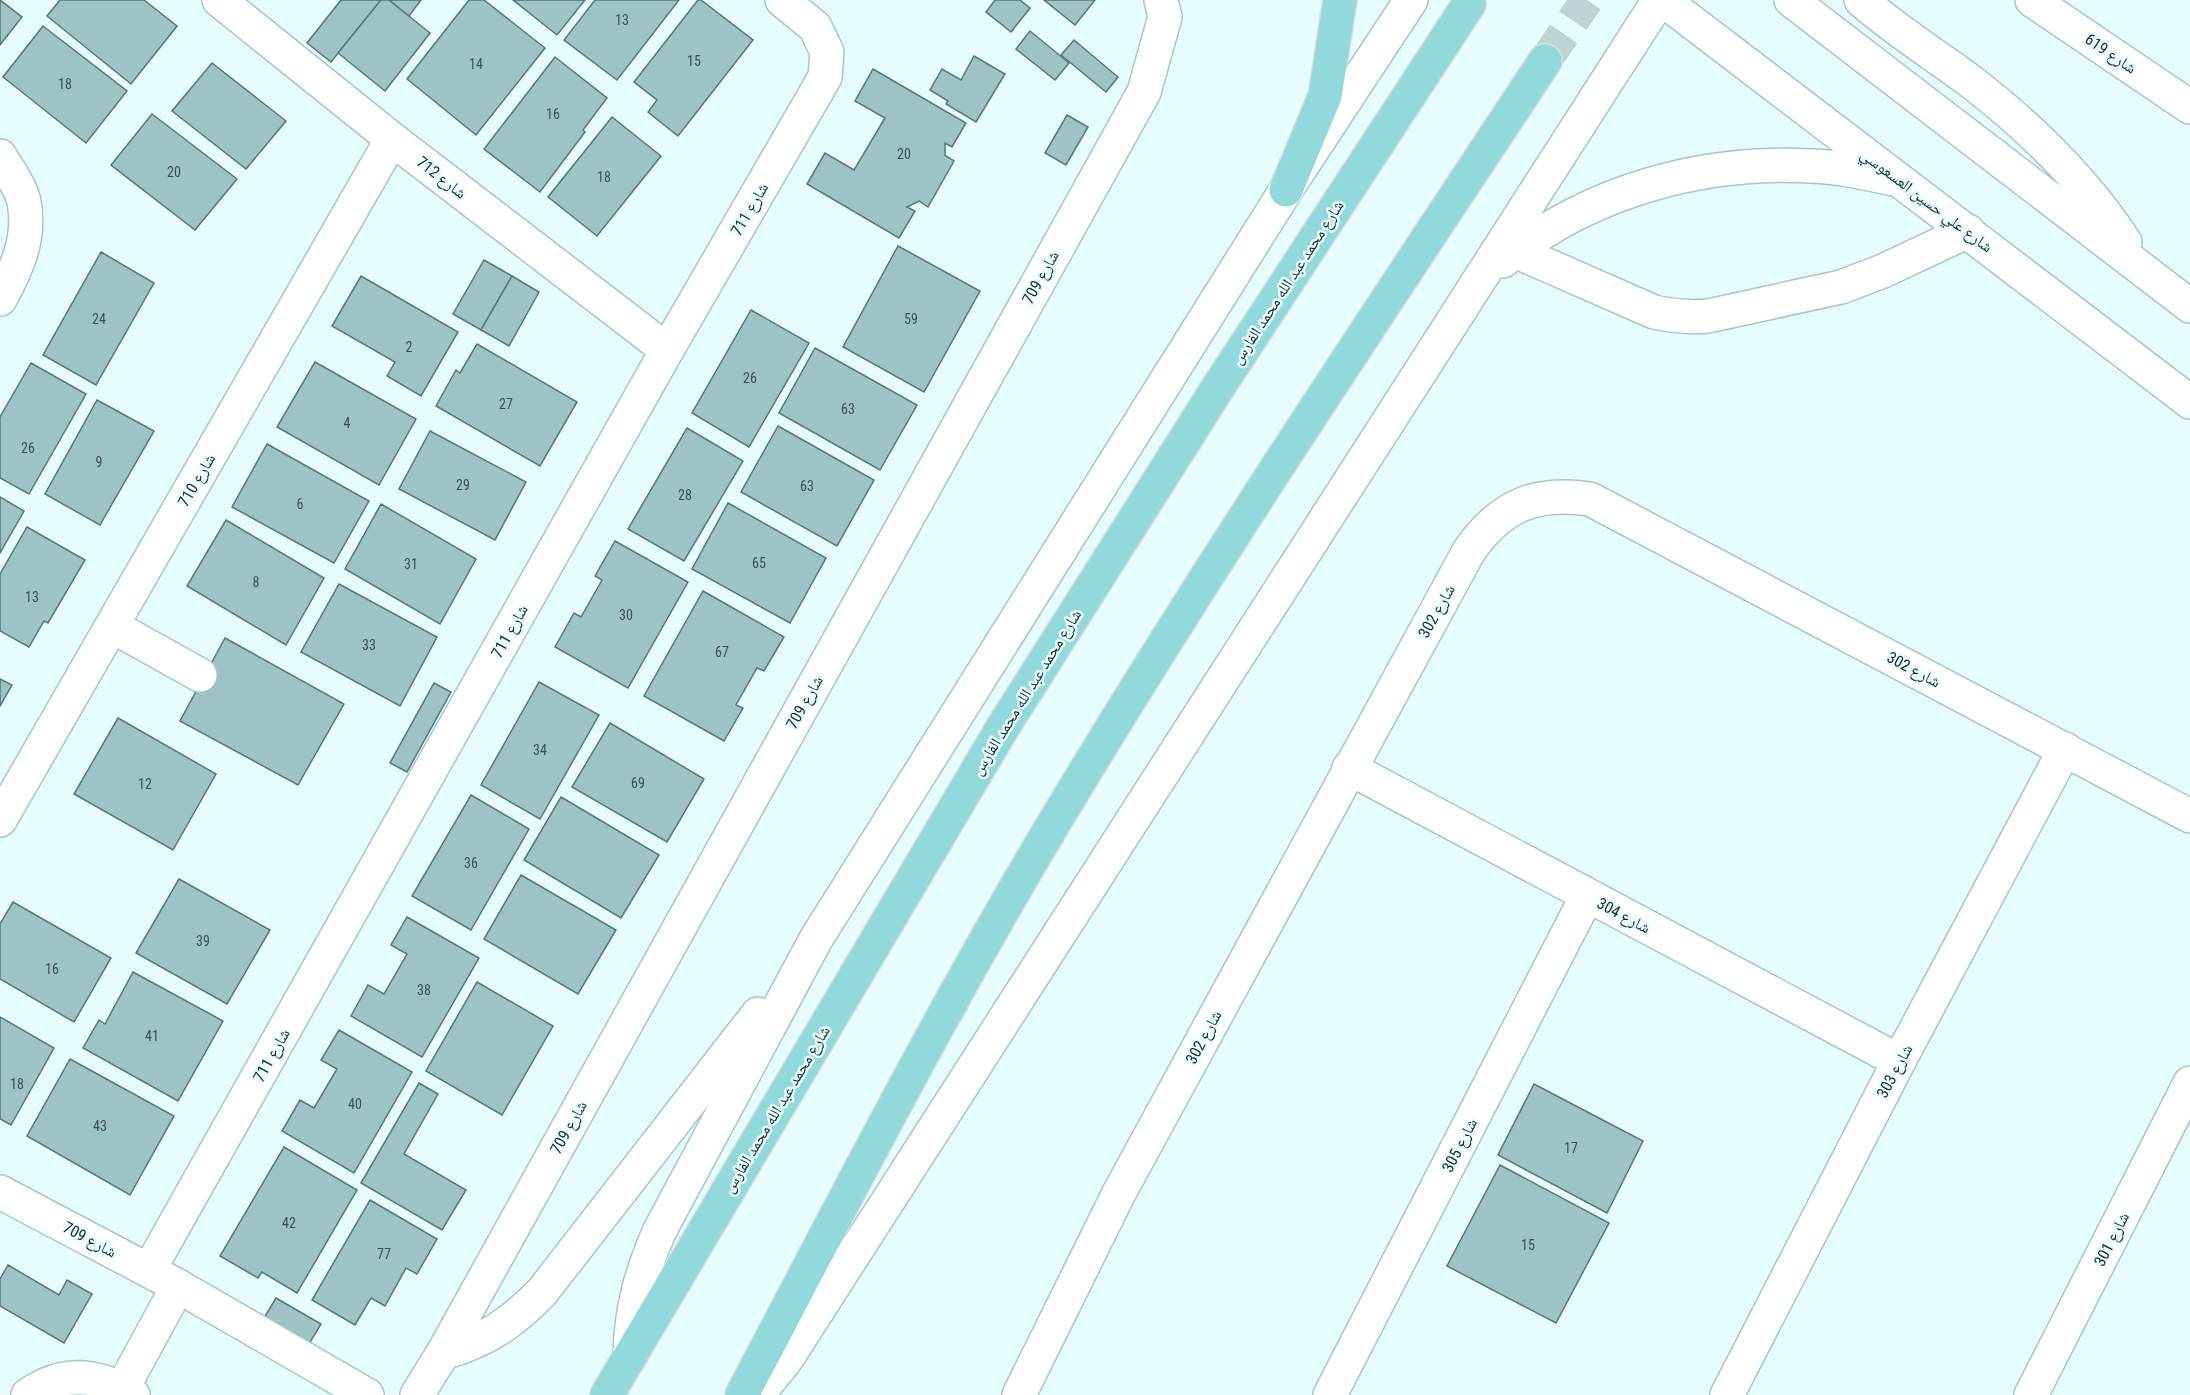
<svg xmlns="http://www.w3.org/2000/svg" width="2190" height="1395" font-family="'Roboto Condensed','Noto Naskh Arabic',sans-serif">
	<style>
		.building { fill: #9dc3c5; stroke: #55787a; stroke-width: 1.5 }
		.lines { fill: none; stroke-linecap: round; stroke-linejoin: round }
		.major-tunnel { stroke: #bed3d4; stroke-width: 33; stroke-dasharray: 33 16; stroke-linecap: butt }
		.minor-casing { stroke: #a3c8ca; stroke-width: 36 }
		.major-casing { stroke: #dbdddd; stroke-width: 36 }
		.minor { stroke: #fff; stroke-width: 33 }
		.major { stroke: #92d9dc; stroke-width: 33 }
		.labels { text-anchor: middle; stroke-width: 5; stroke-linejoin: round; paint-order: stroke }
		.number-label { font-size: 14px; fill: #3d5152 }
		.street-label { font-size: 16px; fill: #1d2b2c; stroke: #e6fdfe }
	</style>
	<rect width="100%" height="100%" fill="#e6fdfe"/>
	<!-- building -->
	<g class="building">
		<polygon points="0,0 22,17 0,45"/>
		<polygon points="60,0 144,0 177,26 131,84 47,16"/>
		<polygon points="341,0 381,0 331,62 307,43"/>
		<polygon points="381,0 389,0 430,33 385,91 338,53"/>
		<polygon points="389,0 421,0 409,16"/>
		<polygon points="469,0 484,0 545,48 476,135 407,79"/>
		<polygon points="513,0 585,0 557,35"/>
		<polygon points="595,0 679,0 617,80 564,40"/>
		<polygon points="698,0 701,0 753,40 678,136 648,112 657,100 634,82"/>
		<polygon points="995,0 1020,0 1030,8 1011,32 986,12"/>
		<polygon points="1044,0 1095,0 1075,25"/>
		<polygon points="43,26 127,91 86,143 3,77"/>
		<polygon points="1030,31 1069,63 1055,80 1016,49"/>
		<polygon points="1074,40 1118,77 1106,92 1061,55"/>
		<polygon points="974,56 1005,74 976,122 946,104 948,101 930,90 942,69 961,80"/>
		<polygon points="555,57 607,98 583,130 585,132 540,192 484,149"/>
		<polygon points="212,63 286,121 246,169 172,111"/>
		<polygon points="873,69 966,123 952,147 945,143 945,155 954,161 928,207 919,201 907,207 915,211 899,238 807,184 825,153 854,170 885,118 855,101"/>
		<polygon points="152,114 237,179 195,230 111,165"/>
		<polygon points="1067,115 1088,127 1066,165 1045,153"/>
		<polygon points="612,117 661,156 597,236 548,197"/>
		<polygon points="898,246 980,291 924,392 843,347"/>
		<polygon points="101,252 154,283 96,385 43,355"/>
		<polygon points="484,260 512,276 481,330 453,314"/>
		<polygon points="361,276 458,332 421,396 387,376 395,362 332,326"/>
		<polygon points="512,276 539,292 509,346 481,330"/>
		<polygon points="751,310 809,343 749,447 692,413"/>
		<polygon points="477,344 577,402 540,466 436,406 456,370 460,373"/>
		<polygon points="815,348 917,405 880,470 779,413"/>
		<polygon points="315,362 416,419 379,485 277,427"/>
		<polygon points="31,363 86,394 29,494 0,478 0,417"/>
		<polygon points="97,400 154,431 100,525 45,494"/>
		<polygon points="778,426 874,480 837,546 741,492"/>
		<polygon points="687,428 743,461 684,561 628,529"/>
		<polygon points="430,431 526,482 495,540 399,489"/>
		<polygon points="267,444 369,501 334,563 232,507"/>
		<polygon points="0,497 24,511 0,553"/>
		<polygon points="728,503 826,558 790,623 692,569"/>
		<polygon points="381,504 476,559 440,624 345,569"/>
		<polygon points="226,520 324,578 286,645 187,586"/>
		<polygon points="27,527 85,560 48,623 44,621 29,647 0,631 0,574"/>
		<polygon points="615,541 688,582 628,688 555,647 574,613 581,617 602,580 595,576"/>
		<polygon points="339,584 437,637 400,706 301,652"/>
		<polygon points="703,591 784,637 764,671 757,668 736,705 743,708 724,741 644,696"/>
		<polygon points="225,638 344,704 298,785 180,721"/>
		<polygon points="0,679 12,685 0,706"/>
		<polygon points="539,682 599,715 540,819 481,785"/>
		<polygon points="434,683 451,692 407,772 390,763"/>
		<polygon points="118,718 216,774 173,850 74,794"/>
		<polygon points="610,723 704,779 667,842 572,787"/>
		<polygon points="471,795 529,829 471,930 412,896"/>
		<polygon points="561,797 659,855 621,918 524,860"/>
		<polygon points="521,875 616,930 578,994 484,939"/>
		<polygon points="179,879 270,930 227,1004 136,953"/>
		<polygon points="13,902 111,958 74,1022 0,979 0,924"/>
		<polygon points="407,917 479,958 422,1057 351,1016 368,985 384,994 407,954 391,945"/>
		<polygon points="133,972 223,1021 178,1101 83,1048 99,1020 105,1024"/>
		<polygon points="477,982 553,1026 502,1115 426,1071"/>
		<polygon points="0,1017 54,1048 11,1125 0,1119"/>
		<polygon points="339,1030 412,1072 354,1173 282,1131 300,1100 314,1108 337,1069 321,1060"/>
		<polygon points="70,1059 174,1116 130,1195 27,1136"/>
		<polygon points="419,1083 438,1094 404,1154 466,1190 442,1230 361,1183"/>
		<polygon points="1534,1084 1643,1141 1607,1213 1498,1155"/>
		<polygon points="284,1147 357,1190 297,1293 262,1272 258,1278 220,1256"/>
		<polygon points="1500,1165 1609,1223 1556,1323 1447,1266"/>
		<polygon points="370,1200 437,1239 417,1274 406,1268 385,1306 371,1298 355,1325 312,1300"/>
		<polygon points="8,1265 59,1295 67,1280 92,1294 64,1343 0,1306 0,1279"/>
		<polygon points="276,1298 321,1324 309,1344 264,1318"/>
	</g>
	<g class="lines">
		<!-- major-tunnel -->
		<polyline class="major-tunnel" points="1545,61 1587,0"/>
		<defs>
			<g id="minor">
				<polyline points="219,0 392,139 667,350"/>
				<polyline points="1663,0 2190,402"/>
				<polyline points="1791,0 2190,306"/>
				<path d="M 1861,0 C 1896,31 1937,56 1974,84 C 2032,129 2085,181 2125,242"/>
				<polyline points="2032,0 2190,107"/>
				<path d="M 0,156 C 7,168 22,189 24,202 C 31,237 17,269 0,299"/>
				<path d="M 1515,251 L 1654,312 C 1673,316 1689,318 1708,316 L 1841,287 L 1883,271 L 1968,231"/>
				<path d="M 1503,261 C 1589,191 1702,160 1812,166 C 1839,167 1866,173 1893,179"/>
				<polyline points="112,626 200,675"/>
				<polyline points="1349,768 1899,1061"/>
				<polyline points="0,820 392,139"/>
				<polyline points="0,1192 178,1286 367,1395"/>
				<polyline points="149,1270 667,350 825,77 827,52 815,27 782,0"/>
				<path d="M 443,1353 C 485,1341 511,1324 542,1292 L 758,1014"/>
				<path d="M 630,1355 C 631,1308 641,1273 660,1230 L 816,939 L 1286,190 L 1411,0"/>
				<polyline points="122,1389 178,1286"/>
				<path d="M 28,1395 C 64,1370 96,1374 133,1395"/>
				<polyline points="417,1395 443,1353 1144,92 1165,17 1161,0"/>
				<polyline points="757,1395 785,1361 807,1327 1659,0"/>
				<path d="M 1019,1395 L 1119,1193 L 1469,551 C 1501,505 1536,491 1590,499 L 2190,816"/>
				<polyline points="1330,1395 1587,896"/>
				<polyline points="1727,1395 1899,1061 2065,749"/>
				<polyline points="2031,1395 2190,1083"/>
			</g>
			<g id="major">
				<polyline points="1286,190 1325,96 1340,0"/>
				<polyline points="607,1395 1003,727 1219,386 1469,4"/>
				<path d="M 742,1395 C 844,1201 944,1006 1057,818 C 1212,560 1380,311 1545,61"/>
			</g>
		</defs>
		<!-- minor casing -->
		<use href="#minor" class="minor-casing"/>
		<!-- major casing -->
		<use href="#major" class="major-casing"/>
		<!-- minor -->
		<use href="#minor" class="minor"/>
		<!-- major -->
		<use href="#major" class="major"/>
	</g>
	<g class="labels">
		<!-- number labels -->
		<g class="number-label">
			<text x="622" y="25">13</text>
			<text x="694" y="66">15</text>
			<text x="476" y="69">14</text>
			<text x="65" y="89">18</text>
			<text x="553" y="119">16</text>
			<text x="904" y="159">20</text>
			<text x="174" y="177">20</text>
			<text x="604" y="182">18</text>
			<text x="99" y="324">24</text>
			<text x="911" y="324">59</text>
			<text x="409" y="352">2</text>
			<text x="750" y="383">26</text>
			<text x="506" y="409">27</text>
			<text x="848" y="414">63</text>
			<text x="347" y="428">4</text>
			<text x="28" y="453">26</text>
			<text x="99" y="467">9</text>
			<text x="463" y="490">29</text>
			<text x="807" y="491">63</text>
			<text x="685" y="500">28</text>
			<text x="300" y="509">6</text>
			<text x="759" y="568">65</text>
			<text x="411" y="569">31</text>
			<text x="256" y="587">8</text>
			<text x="32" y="602">13</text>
			<text x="626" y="620">30</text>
			<text x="369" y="650">33</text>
			<text x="722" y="657">67</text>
			<text x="540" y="755">34</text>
			<text x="638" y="788">69</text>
			<text x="145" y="789">12</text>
			<text x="471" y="868">36</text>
			<text x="203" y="946">39</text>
			<text x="52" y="974">16</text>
			<text x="424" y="995">38</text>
			<text x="152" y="1041">41</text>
			<text x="17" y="1089">18</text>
			<text x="355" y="1109">40</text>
			<text x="100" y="1131">43</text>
			<text x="1571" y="1153">17</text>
			<text x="289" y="1228">42</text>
			<text x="1528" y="1250">15</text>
			<text x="384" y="1259">77</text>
		</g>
		<!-- street labels -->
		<g class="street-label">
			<text transform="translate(2111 53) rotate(34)" y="6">شارع 619</text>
			<text transform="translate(442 177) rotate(38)" y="6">شارع 712</text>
			<text transform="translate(1927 200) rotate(37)" y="6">شارع علي حسين العسعوسي</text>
			<text transform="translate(749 209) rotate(-60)" y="6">شارع 711</text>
			<text transform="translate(1040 277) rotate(-61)" y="6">شارع 709</text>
			<text transform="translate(1287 282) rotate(-57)" y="6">شارع محمد عبد الله محمد الفارس</text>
			<text transform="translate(196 480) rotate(-60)" y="6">شارع 710</text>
			<text transform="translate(1436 611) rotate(-61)" y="6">شارع 302</text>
			<text transform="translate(509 631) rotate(-61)" y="6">شارع 711</text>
			<text transform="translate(1914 669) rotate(28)" y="6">شارع 302</text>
			<text transform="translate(1026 692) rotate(-58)" y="6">شارع محمد عبد الله محمد الفارس</text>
			<text transform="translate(804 702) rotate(-61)" y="6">شارع 709</text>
			<text transform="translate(1624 915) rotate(28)" y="6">شارع 304</text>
			<text transform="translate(1203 1037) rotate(-62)" y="6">شارع 302</text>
			<text transform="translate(271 1055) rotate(-61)" y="6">شارع 711</text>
			<text transform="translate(1894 1071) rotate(-62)" y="6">شارع 303</text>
			<text transform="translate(776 1109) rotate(-59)" y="6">شارع محمد عبد الله محمد الفارس</text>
			<text transform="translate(568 1127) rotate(-61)" y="6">شارع 709</text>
			<text transform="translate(1459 1145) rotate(-63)" y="6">شارع 305</text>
			<text transform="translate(90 1239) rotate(28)" y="6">شارع 709</text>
			<text transform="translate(2111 1239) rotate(-63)" y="6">شارع 301</text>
		</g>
	</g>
</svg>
